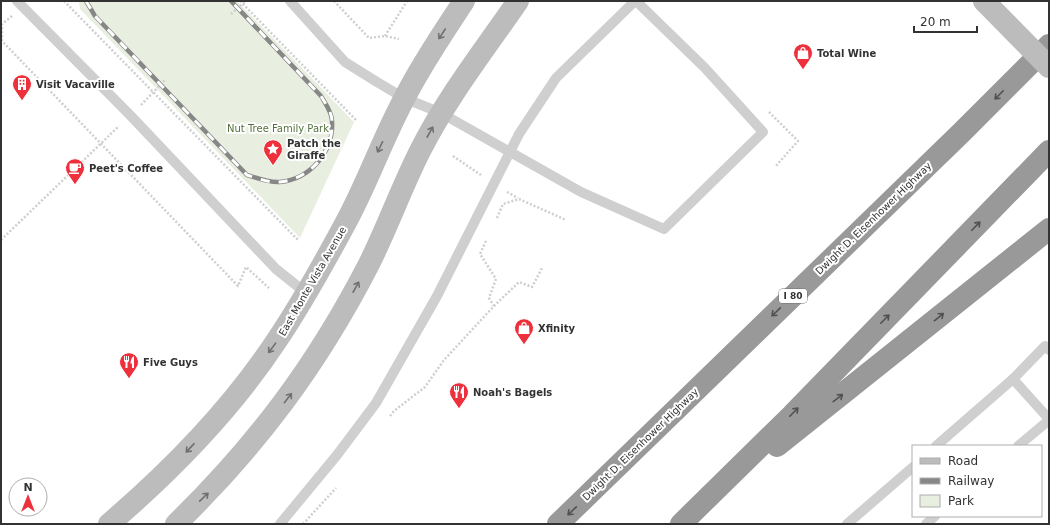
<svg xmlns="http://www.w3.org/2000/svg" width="1050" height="525" font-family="'DejaVu Sans',sans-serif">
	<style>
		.green { fill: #e8efe0 }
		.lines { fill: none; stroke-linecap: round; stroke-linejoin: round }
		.path { stroke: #cfcfcf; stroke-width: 2.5; stroke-dasharray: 2 2; stroke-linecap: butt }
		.lane { stroke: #cfcfcf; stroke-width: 10 }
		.secondary { stroke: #bcbcbc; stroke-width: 22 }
		.highway { stroke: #999; stroke-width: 22 }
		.rail-casing { stroke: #878787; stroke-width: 4.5 }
		.rail { stroke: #fff; stroke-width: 3; stroke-dasharray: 9; stroke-linecap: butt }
		.secondary-bridge { stroke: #bcbcbc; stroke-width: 22 }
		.oneway { stroke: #707070 }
		.oneway2 { stroke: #515151 }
		.labels { text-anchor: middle; stroke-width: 4; stroke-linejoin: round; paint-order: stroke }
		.shield { fill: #fff; stroke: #707070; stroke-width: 1 }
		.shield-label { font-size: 9px; font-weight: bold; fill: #323232 }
		.poi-label { font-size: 10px; font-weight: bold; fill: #323232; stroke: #fff; text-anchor: start }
		.park-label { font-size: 10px; fill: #54713c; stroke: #fff }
		.street-label { font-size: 10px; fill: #323232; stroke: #fff }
	</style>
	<rect width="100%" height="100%" fill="#fff"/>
	<!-- green -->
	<polygon class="green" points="79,1 237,1 354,122 300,238 80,9"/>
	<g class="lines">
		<!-- path -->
		<g class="path">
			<polyline points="64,1 299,241"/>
			<polyline points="240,1 356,120"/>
			<polyline points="334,1 369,38 385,36 399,39"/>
			<polyline points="231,14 246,1"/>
			<polyline points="12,16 2,24 2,41 238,286 246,267 269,288"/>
			<polyline points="385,36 407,1"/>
			<polyline points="141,105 165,80"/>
			<polyline points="769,112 798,141 775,167"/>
			<polyline points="453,156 481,175"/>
			<polyline points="507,192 518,198"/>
			<polyline points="497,218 503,204 519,199 566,220"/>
			<polyline points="1,240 119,126"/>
			<polyline points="486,241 480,254 496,279 489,298 494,306"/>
			<polyline points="390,416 394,411 425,387 444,360 494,306 519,282 532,287 542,268"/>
			<polyline points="303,524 336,488"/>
		</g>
		<!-- lane -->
		<g class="lane">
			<polyline points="17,1 130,115 276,269 306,293"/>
			<polyline points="290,1 345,62 377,82 404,98 441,113 581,192 664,229 763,132 705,68 636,1"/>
			<polyline points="1013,379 1045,346 1049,350"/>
			<polyline points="936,446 1013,379 1049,419"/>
			<polyline points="1018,446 1049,420"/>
			<polyline points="280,524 337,455 376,403 437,296 519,134 556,78 635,1"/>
			<polyline points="847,524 913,467"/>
			<polyline points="926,524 935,516"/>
		</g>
		<!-- secondary -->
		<g class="secondary">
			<path d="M 109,524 C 172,470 231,410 277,340 C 302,303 324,263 345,224 C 367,184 382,140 404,99 C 421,65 443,33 464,1"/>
			<path d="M 176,524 C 257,445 317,365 369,264 C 388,226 402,186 421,149 C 448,96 485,49 518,1"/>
		</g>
		<!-- highway -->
		<g class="highway">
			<polyline points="777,446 1049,229"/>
			<polyline points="558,524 961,133 1049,45"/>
			<polyline points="681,524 792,415 1049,151"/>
		</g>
		<defs>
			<path id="rail" d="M 86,1 L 95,16 L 247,175 C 257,178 269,183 280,182 C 310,179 334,152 332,121 C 332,112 325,103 321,96 L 231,1"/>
		</defs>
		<!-- rail casing -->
		<use href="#rail" class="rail-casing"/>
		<!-- rail -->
		<use href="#rail" class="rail"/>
		<!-- secondary-bridge -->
		<polyline class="secondary-bridge" points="984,1 1049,67"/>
	</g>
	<!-- one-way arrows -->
	<defs><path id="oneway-shaft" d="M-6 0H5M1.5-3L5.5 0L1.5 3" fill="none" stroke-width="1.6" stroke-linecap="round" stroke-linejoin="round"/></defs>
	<g class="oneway">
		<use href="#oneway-shaft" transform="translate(442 34) rotate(123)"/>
		<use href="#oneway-shaft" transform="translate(430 132) rotate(-61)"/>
		<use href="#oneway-shaft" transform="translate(380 147) rotate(116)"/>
		<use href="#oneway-shaft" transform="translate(356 287) rotate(-61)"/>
		<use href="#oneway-shaft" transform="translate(272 348) rotate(127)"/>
		<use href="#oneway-shaft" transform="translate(288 398) rotate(-52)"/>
		<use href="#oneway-shaft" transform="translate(190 448) rotate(133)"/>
		<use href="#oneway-shaft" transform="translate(204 497) rotate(-44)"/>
	</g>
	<g class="oneway2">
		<use href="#oneway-shaft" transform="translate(999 95) rotate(135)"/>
		<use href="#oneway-shaft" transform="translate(976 226) rotate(-46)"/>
		<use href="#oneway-shaft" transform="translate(776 312) rotate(136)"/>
		<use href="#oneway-shaft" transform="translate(939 317) rotate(-39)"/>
		<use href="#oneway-shaft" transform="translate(885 319) rotate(-45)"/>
		<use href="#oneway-shaft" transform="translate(838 398) rotate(-38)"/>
		<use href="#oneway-shaft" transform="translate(794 412) rotate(-45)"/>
		<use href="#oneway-shaft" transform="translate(572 511) rotate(136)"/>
	</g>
	<!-- icons -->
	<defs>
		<symbol id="shop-pin" viewBox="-11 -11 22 30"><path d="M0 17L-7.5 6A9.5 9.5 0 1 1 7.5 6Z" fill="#ed303c" stroke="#fff"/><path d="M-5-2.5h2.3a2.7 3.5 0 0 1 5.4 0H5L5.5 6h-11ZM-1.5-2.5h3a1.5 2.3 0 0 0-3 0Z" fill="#fff"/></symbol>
		<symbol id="building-pin" viewBox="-11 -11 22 30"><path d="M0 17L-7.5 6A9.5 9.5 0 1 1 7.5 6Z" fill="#ed303c" stroke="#fff"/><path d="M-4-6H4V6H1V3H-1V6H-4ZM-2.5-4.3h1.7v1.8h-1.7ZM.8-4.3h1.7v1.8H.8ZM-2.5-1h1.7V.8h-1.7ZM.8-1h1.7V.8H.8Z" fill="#fff"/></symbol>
		<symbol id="sight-pin" viewBox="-11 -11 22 30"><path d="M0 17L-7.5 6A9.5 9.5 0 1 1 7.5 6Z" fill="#ed303c" stroke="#fff"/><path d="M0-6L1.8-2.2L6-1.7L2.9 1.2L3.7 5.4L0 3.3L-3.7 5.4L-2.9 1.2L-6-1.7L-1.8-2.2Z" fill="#fff"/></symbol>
		<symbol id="cafe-pin" viewBox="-11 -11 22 30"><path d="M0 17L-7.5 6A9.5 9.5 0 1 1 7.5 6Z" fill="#ed303c" stroke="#fff"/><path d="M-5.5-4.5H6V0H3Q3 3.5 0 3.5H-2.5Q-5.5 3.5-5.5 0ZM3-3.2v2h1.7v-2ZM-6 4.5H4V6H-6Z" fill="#fff"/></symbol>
		<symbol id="restaurant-pin" viewBox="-11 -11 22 30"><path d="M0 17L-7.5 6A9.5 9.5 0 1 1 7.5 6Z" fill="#ed303c" stroke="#fff"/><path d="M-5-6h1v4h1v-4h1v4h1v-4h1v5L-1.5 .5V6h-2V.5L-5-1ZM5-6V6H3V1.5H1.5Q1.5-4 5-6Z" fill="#fff"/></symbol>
	</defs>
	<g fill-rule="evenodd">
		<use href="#shop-pin" x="792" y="42" width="22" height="30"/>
		<use href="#building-pin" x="11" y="73" width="22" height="30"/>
		<use href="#sight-pin" x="262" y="138" width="22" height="30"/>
		<use href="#cafe-pin" x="64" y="157" width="22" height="30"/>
		<use href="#shop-pin" x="513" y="317" width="22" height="30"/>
		<use href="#restaurant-pin" x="118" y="351" width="22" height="30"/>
		<use href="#restaurant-pin" x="448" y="381" width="22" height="30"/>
	</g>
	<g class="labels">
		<!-- shield labels -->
		<rect class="shield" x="779" y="289" width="28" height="14" rx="3"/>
		<g class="shield-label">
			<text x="793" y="299">I 80</text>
		</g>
		<!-- poi labels -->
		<g class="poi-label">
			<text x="817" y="57">Total Wine</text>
			<text x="36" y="88">Visit Vacaville</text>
			<text x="287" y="147">Patch the<tspan x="287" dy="12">Giraffe</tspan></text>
			<text x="89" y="172">Peet's Coffee</text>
			<text x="538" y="332">Xfinity</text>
			<text x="143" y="366">Five Guys</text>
			<text x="473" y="396">Noah's Bagels</text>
		</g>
		<!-- park labels -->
		<g class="park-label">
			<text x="278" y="132">Nut Tree Family Park</text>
		</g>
		<!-- street labels -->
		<g class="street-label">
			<text transform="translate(873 218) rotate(-44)" y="4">Dwight D. Eisenhower Highway</text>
			<text transform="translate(312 281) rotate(-60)" y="4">East Monte Vista Avenue</text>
			<text transform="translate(640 444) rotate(-44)" y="4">Dwight D. Eisenhower Highway</text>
		</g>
	</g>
	<!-- border -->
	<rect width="1050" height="525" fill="none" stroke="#323232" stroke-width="4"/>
	<!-- legend -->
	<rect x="912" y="445" width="130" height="72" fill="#ffffff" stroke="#adadad"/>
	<rect x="920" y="458" width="20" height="6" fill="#bcbcbc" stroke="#adadad"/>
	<text x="948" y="465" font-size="12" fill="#323232">Road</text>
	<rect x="920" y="478" width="20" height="6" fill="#878787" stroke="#adadad"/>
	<text x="948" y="485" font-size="12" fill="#323232">Railway</text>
	<rect x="920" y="495" width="20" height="12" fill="#e8efe0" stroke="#adadad"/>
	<text x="948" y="505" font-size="12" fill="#323232">Park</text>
	<!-- north arrow -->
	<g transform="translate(28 497)"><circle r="19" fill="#ffffff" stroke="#adadad"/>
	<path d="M0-3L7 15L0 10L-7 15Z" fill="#ed303c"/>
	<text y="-6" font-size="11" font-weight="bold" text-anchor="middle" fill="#323232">N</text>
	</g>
	<!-- scale -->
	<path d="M914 26v6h63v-6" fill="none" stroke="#323232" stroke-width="2"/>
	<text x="920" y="26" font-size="12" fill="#323232" stroke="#ffffff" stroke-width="3" paint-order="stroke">20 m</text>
</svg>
